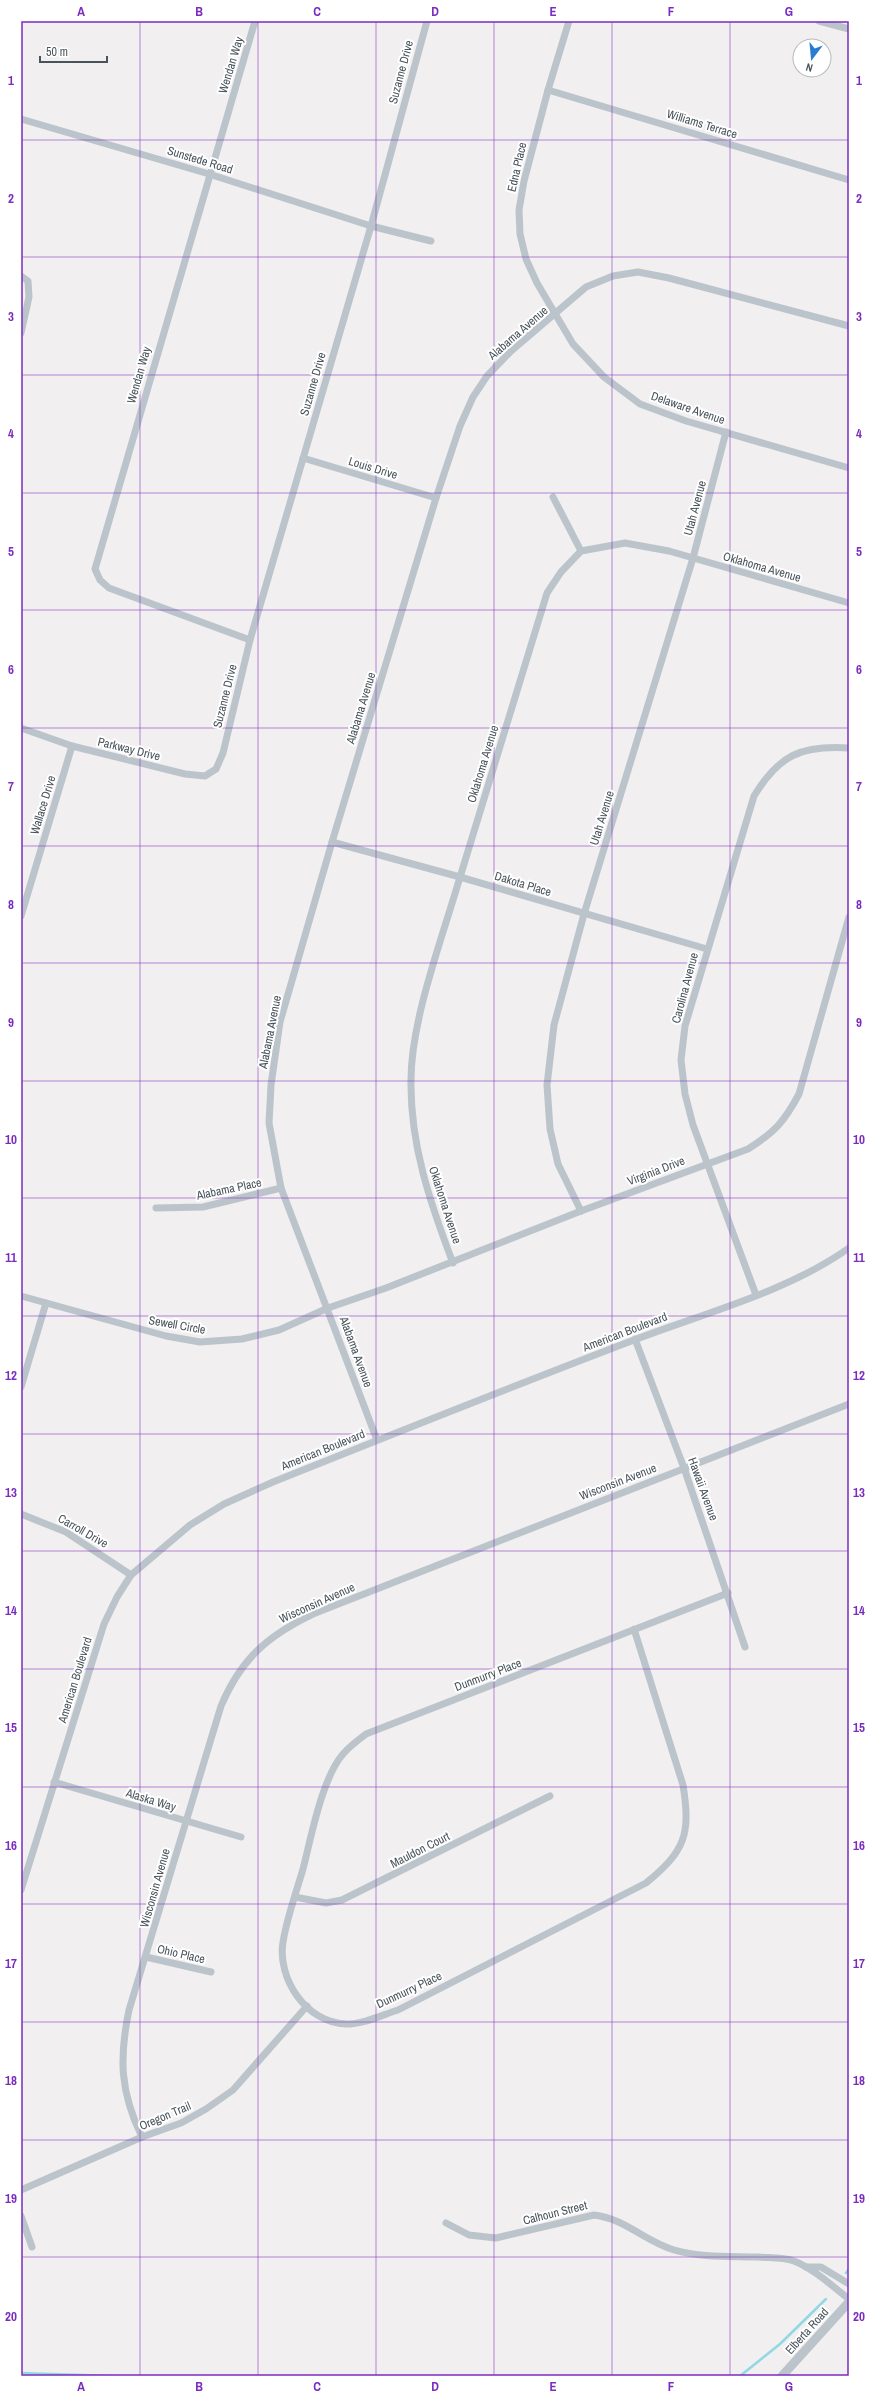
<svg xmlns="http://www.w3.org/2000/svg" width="870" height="2397" font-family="'Archivo Narrow',sans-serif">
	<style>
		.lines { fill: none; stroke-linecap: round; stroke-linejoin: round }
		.stream { stroke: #92d8e4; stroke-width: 2.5 }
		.minor { stroke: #bcc4cb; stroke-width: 7 }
		.tertiary { stroke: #bcc4cb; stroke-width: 9 }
		.grid { fill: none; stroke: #7b2cbf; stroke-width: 1; stroke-opacity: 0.55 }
		.labels { text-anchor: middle; stroke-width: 4; stroke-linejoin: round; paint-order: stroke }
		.street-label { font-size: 12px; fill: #48535b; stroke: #fff }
		.neatline { fill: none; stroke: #7b2cbf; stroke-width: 1.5 }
		.grid-label { font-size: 13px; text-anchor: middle; font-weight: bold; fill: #7b2cbf }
	</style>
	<rect width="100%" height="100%" fill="#f1efef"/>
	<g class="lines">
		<!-- stream -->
		<g class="stream">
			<polyline points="846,2273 849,2269"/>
			<polyline points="21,2373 113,2376"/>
			<polyline points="740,2376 780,2344 826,2299"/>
		</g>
		<!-- minor -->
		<g class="minor">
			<polyline points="569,21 548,90 524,181 519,210 520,234 526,259 537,283 573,344 604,377 640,404 686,421 849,468"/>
			<polyline points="819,21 849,29"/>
			<polyline points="548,90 849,180"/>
			<polyline points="21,119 209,174 371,226 431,241"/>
			<polyline points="21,276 28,281 29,297 21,333"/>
			<polyline points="303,458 436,498"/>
			<polyline points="553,497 581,551"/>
			<polyline points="250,640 109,588 100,580 95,569 255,21"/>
			<polyline points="21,728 72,746 185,774 205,776 216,769 223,753 250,640 371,226 427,21"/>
			<polyline points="332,842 460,877 707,949"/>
			<polyline points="21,916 72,746"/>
			<polyline points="156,1208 203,1207 281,1188"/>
			<polyline points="581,1211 558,1164 550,1129 547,1085 554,1025 584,914 693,558 726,432"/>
			<path d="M 453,1263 C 430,1203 410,1144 411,1080 C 411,1022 440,944 457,887 C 487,789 517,691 547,593 L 561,572 L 581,551 L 625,543 L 669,551 L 849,603"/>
			<path d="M 756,1295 L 693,1125 L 685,1094 L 681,1060 L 685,1026 L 754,796 C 779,755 801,745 849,748"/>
			<path d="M 21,1296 L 166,1336 L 200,1342 L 242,1339 L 279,1330 L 328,1308 L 386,1288 L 581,1211 L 748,1149 C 775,1132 784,1122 799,1094 L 849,917"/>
			<polyline points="635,1339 684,1468 745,1647"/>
			<polyline points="21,1387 46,1303"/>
			<polyline points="377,1440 281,1188 269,1123 271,1085 280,1022 332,842 436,498 460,426 473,397 487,376 511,351 586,287 613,276 638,272 669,278 849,326"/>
			<polyline points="21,1514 66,1532 131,1575"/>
			<path d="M 634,1629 L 683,1785 C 691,1835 685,1851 646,1883 L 398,2010 C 382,2015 364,2024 346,2024 C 306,2023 277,1978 283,1942 C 287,1917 296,1893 303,1869 C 311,1838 322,1778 343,1754 C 349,1747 358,1740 366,1734 L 728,1593"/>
			<polyline points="54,1782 241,1837"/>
			<path d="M 21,1890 L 104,1624 L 117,1597 L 131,1575 L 190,1525 L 224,1504 L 273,1482 C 393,1434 513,1386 634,1340 C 704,1313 787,1292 849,1248"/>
			<polyline points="295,1897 326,1903 342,1900 550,1796"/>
			<polyline points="146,1957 211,1972"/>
			<path d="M 142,2137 C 120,2092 119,2058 129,2010 L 221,1706 C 241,1659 267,1636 313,1614 L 849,1404"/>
			<polyline points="21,2190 142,2137 181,2123 206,2109 233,2090 307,2006"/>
			<polyline points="21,2216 32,2247"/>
			<path d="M 446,2223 L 469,2235 L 496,2238 L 594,2215 C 626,2219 644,2241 674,2250 C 702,2258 730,2256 758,2257 C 770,2258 783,2257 794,2261 C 814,2269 832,2286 849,2299"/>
			<polyline points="806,2267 821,2267 849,2284"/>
		</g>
		<!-- tertiary -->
		<polyline class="tertiary" points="782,2376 849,2302"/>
	</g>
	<!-- grid -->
	<path class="grid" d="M 140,21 L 140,2376M 258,21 L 258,2376M 376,21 L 376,2376M 494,21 L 494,2376M 612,21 L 612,2376M 730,21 L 730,2376M 21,140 L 849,140M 21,257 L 849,257M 21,375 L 849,375M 21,493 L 849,493M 21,610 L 849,610M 21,728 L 849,728M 21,846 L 849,846M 21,963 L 849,963M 21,1081 L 849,1081M 21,1198 L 849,1198M 21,1316 L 849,1316M 21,1434 L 849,1434M 21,1551 L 849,1551M 21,1669 L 849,1669M 21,1787 L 849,1787M 21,1904 L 849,1904M 21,2022 L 849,2022M 21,2140 L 849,2140M 21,2257 L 849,2257"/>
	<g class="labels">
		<!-- street labels -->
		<g class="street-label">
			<text transform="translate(231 65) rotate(-73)" y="4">Wendan Way</text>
			<text transform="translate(401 72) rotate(-75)" y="4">Suzanne Drive</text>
			<text transform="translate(702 124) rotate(17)" y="4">Williams Terrace</text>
			<text transform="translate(200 160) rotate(17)" y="4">Sunstede Road</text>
			<text transform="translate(517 167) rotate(-77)" y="4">Edna Place</text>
			<text transform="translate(518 333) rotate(-41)" y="4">Alabama Avenue</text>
			<text transform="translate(139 375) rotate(-74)" y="4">Wendan Way</text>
			<text transform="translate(313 384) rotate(-74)" y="4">Suzanne Drive</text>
			<text transform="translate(688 408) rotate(19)" y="4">Delaware Avenue</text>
			<text transform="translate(373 468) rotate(17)" y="4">Louis Drive</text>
			<text transform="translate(695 508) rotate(-75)" y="4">Utah Avenue</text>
			<text transform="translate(762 567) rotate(16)" y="4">Oklahoma Avenue</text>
			<text transform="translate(225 696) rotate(-76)" y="4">Suzanne Drive</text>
			<text transform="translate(361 708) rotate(-73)" y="4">Alabama Avenue</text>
			<text transform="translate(129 749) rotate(14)" y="4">Parkway Drive</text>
			<text transform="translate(483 764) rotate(-73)" y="4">Oklahoma Avenue</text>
			<text transform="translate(43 805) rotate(-73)" y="4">Wallace Drive</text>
			<text transform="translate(602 818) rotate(-73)" y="4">Utah Avenue</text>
			<text transform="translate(523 884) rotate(17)" y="4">Dakota Place</text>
			<text transform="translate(685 988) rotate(-75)" y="4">Carolina Avenue</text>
			<text transform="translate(270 1032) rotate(-79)" y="4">Alabama Avenue</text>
			<text transform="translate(656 1171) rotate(-21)" y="4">Virginia Drive</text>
			<text transform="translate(229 1189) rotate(-12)" y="4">Alabama Place</text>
			<text transform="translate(445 1205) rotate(72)" y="4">Oklahoma Avenue</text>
			<text transform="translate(177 1325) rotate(10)" y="4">Sewell Circle</text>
			<text transform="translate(625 1332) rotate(-21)" y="4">American Boulevard</text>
			<text transform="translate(356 1352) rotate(70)" y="4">Alabama Avenue</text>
			<text transform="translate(323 1450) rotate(-22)" y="4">American Boulevard</text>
			<text transform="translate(618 1482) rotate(-21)" y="4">Wisconsin Avenue</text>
			<text transform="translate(703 1489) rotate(70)" y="4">Hawaii Avenue</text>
			<text transform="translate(83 1531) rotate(30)" y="4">Carroll Drive</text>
			<text transform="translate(317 1603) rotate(-24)" y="4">Wisconsin Avenue</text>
			<text transform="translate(488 1675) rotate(-21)" y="4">Dunmurry Place</text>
			<text transform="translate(75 1680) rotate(-73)" y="4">American Boulevard</text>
			<text transform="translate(151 1800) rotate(17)" y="4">Alaska Way</text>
			<text transform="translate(420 1850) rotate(-27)" y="4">Mauldon Court</text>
			<text transform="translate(155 1888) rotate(-74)" y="4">Wisconsin Avenue</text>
			<text transform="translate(181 1954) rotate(13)" y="4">Ohio Place</text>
			<text transform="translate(409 1990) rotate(-25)" y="4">Dunmurry Place</text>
			<text transform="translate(165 2116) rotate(-23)" y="4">Oregon Trail</text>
			<text transform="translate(555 2213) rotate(-14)" y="4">Calhoun Street</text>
			<text transform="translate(807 2331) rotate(-48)" y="4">Elberta Road</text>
		</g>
	</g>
	<!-- border -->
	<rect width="870" height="2397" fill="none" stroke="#ffffff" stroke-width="44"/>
	<!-- north arrow -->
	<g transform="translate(812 58) rotate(196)"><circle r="19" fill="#ffffff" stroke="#b6babd"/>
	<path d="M0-3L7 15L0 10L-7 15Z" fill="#287cd2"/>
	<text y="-6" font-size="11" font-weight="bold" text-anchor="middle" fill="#48535b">N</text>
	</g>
	<!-- scale -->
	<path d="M40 56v6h67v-6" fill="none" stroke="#48535b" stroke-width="2"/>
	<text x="46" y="56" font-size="12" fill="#48535b" stroke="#ffffff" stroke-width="3" paint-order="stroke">50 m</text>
	<rect x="22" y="22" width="826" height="2353" class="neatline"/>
	<g class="grid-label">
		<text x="81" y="16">A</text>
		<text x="199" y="16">B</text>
		<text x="317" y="16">C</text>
		<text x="435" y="16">D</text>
		<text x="553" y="16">E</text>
		<text x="671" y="16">F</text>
		<text x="789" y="16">G</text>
		<text x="11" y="85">1</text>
		<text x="859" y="85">1</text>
		<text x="11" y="203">2</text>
		<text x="859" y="203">2</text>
		<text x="11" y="321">3</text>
		<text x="859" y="321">3</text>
		<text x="11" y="438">4</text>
		<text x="859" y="438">4</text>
		<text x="11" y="556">5</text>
		<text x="859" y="556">5</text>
		<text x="11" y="674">6</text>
		<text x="859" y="674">6</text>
		<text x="11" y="791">7</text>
		<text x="859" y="791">7</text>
		<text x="11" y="909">8</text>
		<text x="859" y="909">8</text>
		<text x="11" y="1027">9</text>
		<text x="859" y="1027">9</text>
		<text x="11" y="1144">10</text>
		<text x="859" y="1144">10</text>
		<text x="11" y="1262">11</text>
		<text x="859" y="1262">11</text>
		<text x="11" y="1380">12</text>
		<text x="859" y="1380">12</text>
		<text x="11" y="1497">13</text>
		<text x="859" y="1497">13</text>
		<text x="11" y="1615">14</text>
		<text x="859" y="1615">14</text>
		<text x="11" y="1732">15</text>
		<text x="859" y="1732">15</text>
		<text x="11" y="1850">16</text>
		<text x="859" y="1850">16</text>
		<text x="11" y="1968">17</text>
		<text x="859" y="1968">17</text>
		<text x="11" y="2085">18</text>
		<text x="859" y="2085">18</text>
		<text x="11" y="2203">19</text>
		<text x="859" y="2203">19</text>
		<text x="11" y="2321">20</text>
		<text x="859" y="2321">20</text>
		<text x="81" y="2391">A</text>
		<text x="199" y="2391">B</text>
		<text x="317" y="2391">C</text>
		<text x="435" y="2391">D</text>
		<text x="553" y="2391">E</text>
		<text x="671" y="2391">F</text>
		<text x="789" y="2391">G</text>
	</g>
</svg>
